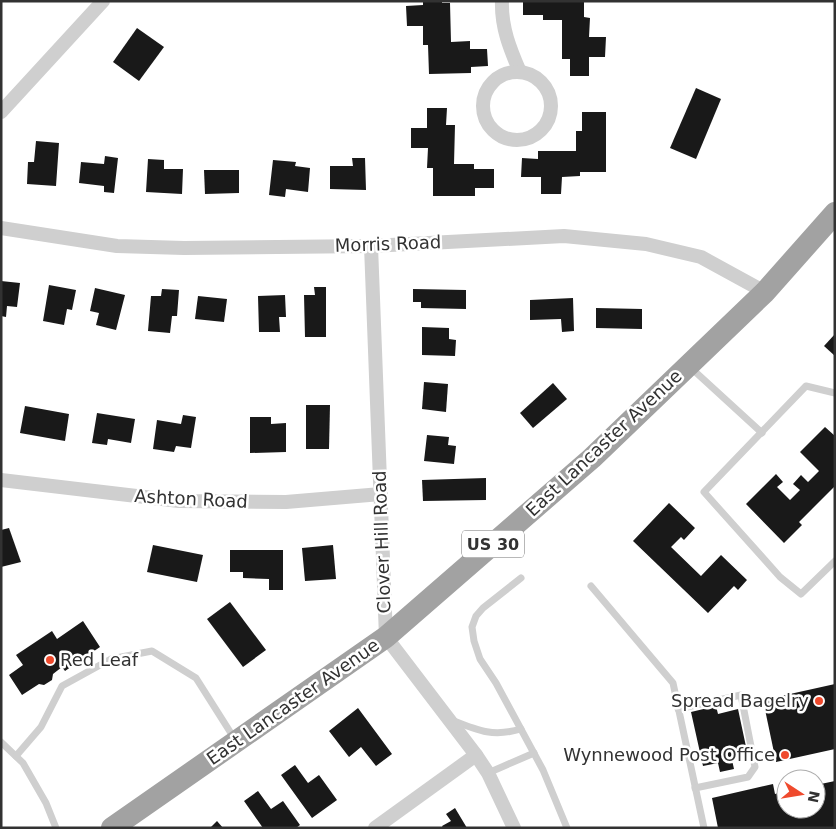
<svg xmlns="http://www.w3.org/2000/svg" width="836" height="829" font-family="'DejaVu Sans',sans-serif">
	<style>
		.building { fill: #191919 }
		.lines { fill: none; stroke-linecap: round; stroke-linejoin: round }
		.service { stroke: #cfcfcf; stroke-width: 7 }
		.minor { stroke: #cfcfcf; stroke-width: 14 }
		.trunk { stroke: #a2a2a2; stroke-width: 22 }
		.poi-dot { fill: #ef4a2d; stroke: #fff; stroke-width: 2 }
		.labels { text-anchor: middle; stroke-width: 5; stroke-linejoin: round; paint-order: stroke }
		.shield { fill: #fff; stroke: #707070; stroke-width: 1 }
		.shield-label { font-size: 16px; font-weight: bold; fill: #323232 }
		.street-label { font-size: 18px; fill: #323232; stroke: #fff }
		.poi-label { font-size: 18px; fill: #323232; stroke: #fff; text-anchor: end }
	</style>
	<rect width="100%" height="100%" fill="#fff"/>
	<!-- building -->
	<g class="building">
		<polygon points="423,1 442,1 442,3 450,3 451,42 470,41 470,49 487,49 488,66 471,67 471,73 429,74 428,45 423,45 423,26 407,26 406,6 423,5"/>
		<polygon points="523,1 584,1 584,17 590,18 589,37 606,37 605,57 589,57 589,76 570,76 570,59 562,59 562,20 543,20 543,15 523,15"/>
		<polygon points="137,28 164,47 139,81 113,62"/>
		<polygon points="696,88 721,99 696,159 670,148"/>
		<polygon points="427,108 447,108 446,125 455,125 454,164 474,164 474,169 494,169 494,188 475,188 475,196 433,196 433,168 427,168 428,148 411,148 411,128 427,128"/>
		<polygon points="582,112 606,112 606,172 580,172 580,176 562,177 561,194 541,194 541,177 521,177 522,158 538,159 538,151 576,151 576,131 582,131"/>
		<polygon points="36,141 59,143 56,186 27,184 28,162 34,162"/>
		<polygon points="105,156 118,158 114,193 104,192 104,186 79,183 81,162 104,164"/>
		<polygon points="352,158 365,158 366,190 330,189 330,166 353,166"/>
		<polygon points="148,159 164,160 164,169 183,169 182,194 146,192"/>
		<polygon points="273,160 296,162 295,166 310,168 308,192 286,189 285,197 269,195"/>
		<polygon points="204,170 239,170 239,193 205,194"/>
		<polygon points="1,281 20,283 17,307 7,306 6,317 1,316"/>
		<polygon points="49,285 76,290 72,310 67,309 64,325 43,321"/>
		<polygon points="314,287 326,287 326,337 305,337 304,295 315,295"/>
		<polygon points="95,288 125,295 116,330 96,325 99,313 90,311"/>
		<polygon points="162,289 179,290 177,316 172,316 170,333 148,331 151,296 161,296"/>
		<polygon points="413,289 466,290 466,309 421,308 421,302 413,302"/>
		<polygon points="285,295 286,317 279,317 280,332 259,332 258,296"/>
		<polygon points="198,296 227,299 224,322 195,319"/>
		<polygon points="573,298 574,331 562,332 561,319 530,320 530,300"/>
		<polygon points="596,308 642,309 642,329 596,328"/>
		<polygon points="422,327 449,328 449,339 456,340 455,356 422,355"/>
		<polygon points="835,334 835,356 824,346"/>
		<polygon points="424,382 448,384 446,412 422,409"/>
		<polygon points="553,383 567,399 533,428 520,413"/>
		<polygon points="306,405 330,405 329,449 306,449"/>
		<polygon points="25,406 69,414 65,441 20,433"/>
		<polygon points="97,413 135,419 131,443 108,439 107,445 92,443"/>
		<polygon points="183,415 196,417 191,448 176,446 174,452 153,449 157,420 181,424"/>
		<polygon points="250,417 271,417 271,424 286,423 286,452 250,453"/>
		<polygon points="825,427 835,436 835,486 799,522 802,525 784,543 746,504 776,474 783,482 777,487 790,500 800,490 793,484 801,475 808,482 819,471 800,452"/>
		<polygon points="427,435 449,437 448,445 456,446 454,464 424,461"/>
		<polygon points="486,478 486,500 423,501 422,480"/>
		<polygon points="669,503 695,528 684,540 681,537 671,547 701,576 721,555 747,580 738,590 734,586 708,613 633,541"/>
		<polygon points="9,528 21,562 1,567 1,530"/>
		<polygon points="153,545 203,555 197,582 147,572"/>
		<polygon points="333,545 336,579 305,581 302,548"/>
		<polygon points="230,550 283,550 283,590 269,590 269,579 243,578 243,572 230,572"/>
		<polygon points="230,602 266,650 243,667 207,619"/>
		<polygon points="83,621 100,647 65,671 62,667 53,674 52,680 44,685 39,684 22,695 9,675 23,665 16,655 52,631 57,639"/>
		<polygon points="835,684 835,749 776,762 763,700"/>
		<polygon points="716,706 718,714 738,709 748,756 732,760 734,769 720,772 718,763 703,766 691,712"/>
		<polygon points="358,708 392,754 376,766 361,747 349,757 329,731"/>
		<polygon points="295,765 308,783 319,775 337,800 312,818 281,775"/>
		<polygon points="835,781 835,828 718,828 712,798 773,784 775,794 786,791 786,809 816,809 816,785"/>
		<polygon points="258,791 271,809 283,801 300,825 296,828 263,828 244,801"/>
		<polygon points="455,808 467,828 443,828 442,826 451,821 446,814"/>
		<polygon points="217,821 223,828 210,828"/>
	</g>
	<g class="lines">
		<!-- service -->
		<g class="service">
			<polyline points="690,367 762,433"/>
			<polyline points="835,393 806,386 704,492 780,577 801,594 835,561"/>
			<polyline points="521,578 483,608 476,616 472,627 474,641 480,659 496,683 543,770 567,828"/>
			<polyline points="591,586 673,683 704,828"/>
			<polyline points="678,709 741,695 755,767 748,777 695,788"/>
			<path d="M 454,721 C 479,731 494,737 521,729"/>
			<polyline points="1,742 23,763 46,803 56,828"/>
			<polyline points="16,756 41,727 62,686 111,659 152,651 196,678 234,738"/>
			<polyline points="488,773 534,753"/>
		</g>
		<!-- minor -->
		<g class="minor">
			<path d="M 502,1 C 501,27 510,49 520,72"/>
			<circle cx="517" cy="106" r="34"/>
			<polyline points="1,112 103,1"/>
			<polyline points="1,228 117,246 184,248 371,246 564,236 646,244 701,257 765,292"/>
			<polyline points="371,246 386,637 476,755 488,773 514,828"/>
			<polyline points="1,480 179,501 286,502 381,494"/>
			<polyline points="375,828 476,755"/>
		</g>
		<!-- trunk -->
		<polyline class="trunk" points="112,828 386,637 592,458 765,292 835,213"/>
	</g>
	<!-- markers -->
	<g class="poi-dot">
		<circle cx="50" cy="660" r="5"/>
		<circle cx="819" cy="701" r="5"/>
		<circle cx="785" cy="755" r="5"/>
	</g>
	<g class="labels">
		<!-- shield labels -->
		<rect class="shield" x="462" y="530.5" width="62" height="27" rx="4"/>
		<g class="shield-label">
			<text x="493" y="550">US 30</text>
		</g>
		<!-- street labels -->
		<g class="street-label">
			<text transform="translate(388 244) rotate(-2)" y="6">Morris Road</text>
			<text transform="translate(604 443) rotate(-43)" y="6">East Lancaster Avenue</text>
			<text transform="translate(191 499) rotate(3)" y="6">Ashton Road</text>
			<text transform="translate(382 542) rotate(-92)" y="6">Clover Hill Road</text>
			<text transform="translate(293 702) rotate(-35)" y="6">East Lancaster Avenue</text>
		</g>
		<!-- poi labels -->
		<g class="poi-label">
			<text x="60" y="666" text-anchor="start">Red Leaf</text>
			<text x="809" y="707">Spread Bagelry</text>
			<text x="775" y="761">Wynnewood Post Office</text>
		</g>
	</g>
	<!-- border -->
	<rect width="836" height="829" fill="none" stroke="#323232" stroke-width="5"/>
	<!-- north arrow -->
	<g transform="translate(801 794) rotate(102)"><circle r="24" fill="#ffffff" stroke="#adadad"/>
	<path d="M0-4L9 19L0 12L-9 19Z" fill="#ef4a2d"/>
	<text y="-8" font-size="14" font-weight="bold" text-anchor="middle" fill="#323232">N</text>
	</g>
</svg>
